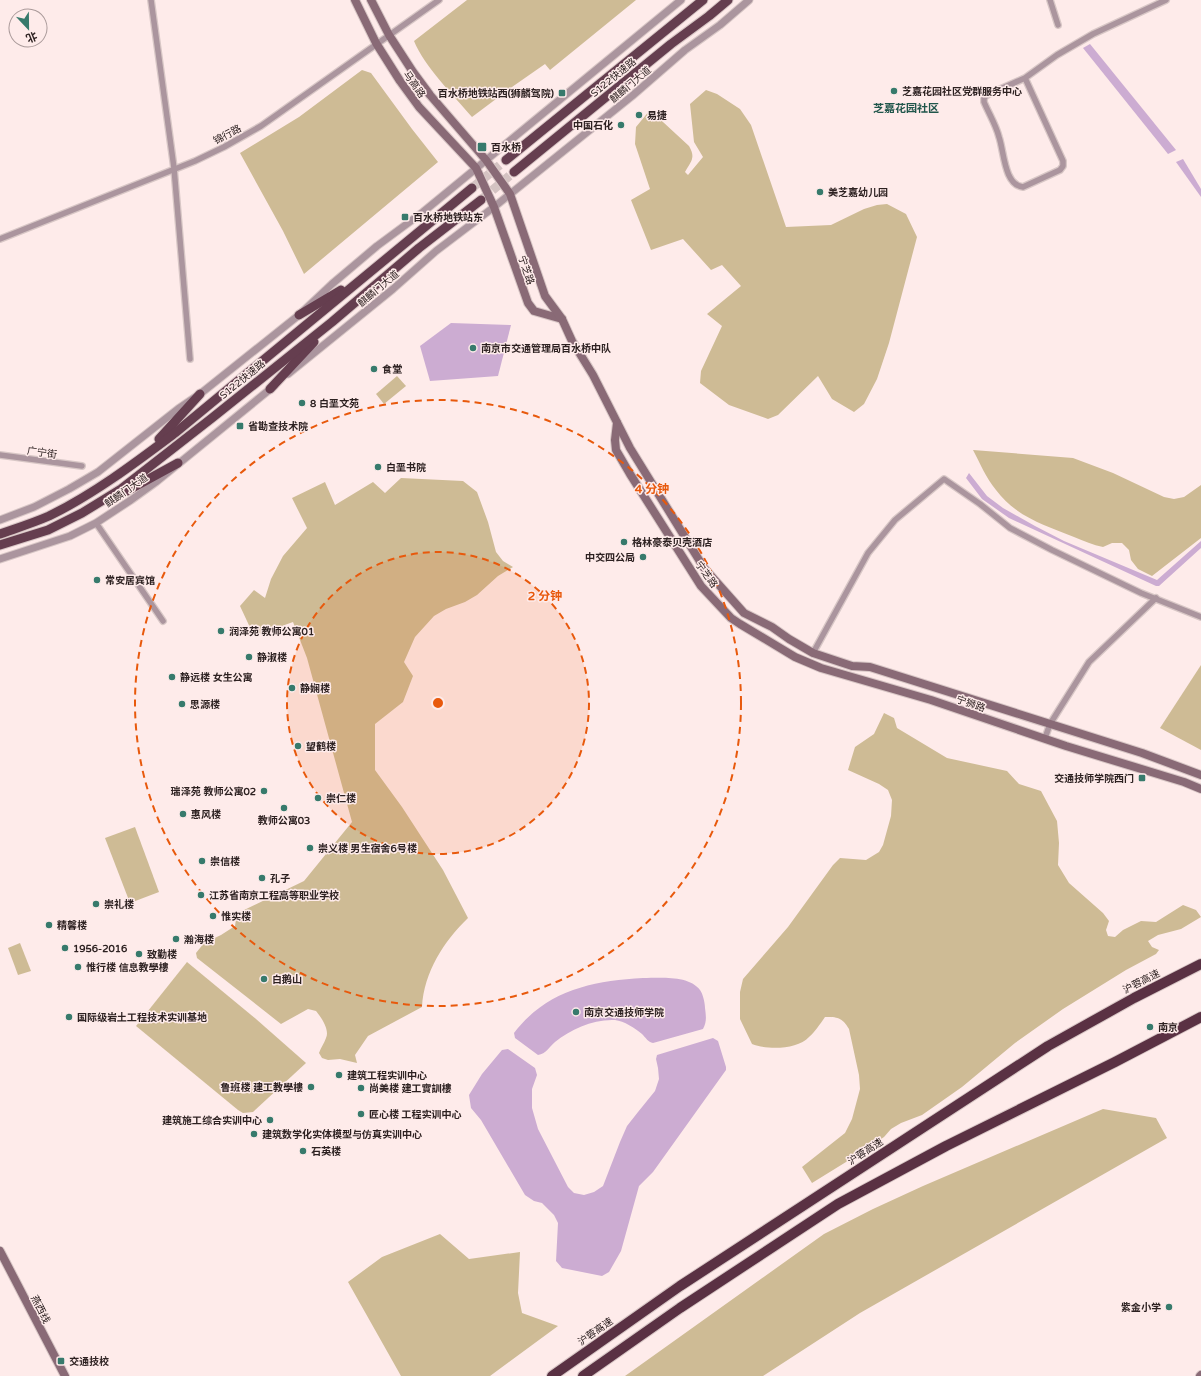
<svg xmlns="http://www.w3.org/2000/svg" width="1201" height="1376" font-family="'Varela Round','Noto Sans SC',sans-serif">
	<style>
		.green { fill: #cebb95 }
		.water { fill: #ccacd2 }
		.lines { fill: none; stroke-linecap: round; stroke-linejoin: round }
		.trunk-tunnel { stroke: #d4c3c2; stroke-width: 9; stroke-dasharray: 9 4.5; stroke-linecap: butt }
		.minor-casing { stroke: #d8c7c6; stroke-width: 8 }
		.tertiary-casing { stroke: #d8c7c6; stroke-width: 9 }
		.secondary-casing { stroke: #d8c7c6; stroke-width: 10 }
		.trunk-casing { stroke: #d8c7c6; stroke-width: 11 }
		.motorway-casing { stroke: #d8c7c6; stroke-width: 12 }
		.minor { stroke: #ab959e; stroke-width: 5.5 }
		.tertiary { stroke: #ab959e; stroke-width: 7 }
		.secondary { stroke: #896a76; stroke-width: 8 }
		.trunk { stroke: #653e4f; stroke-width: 9 }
		.motorway { stroke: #5a3143; stroke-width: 10 }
		.ring { fill: none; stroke: #e8590c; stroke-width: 2; stroke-dasharray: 7 5 }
		.poi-dot { fill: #377a6c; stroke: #feebea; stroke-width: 1.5 }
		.labels { text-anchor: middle; stroke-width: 3; stroke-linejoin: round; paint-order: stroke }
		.street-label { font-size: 10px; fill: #2d2121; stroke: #feebea }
		.poi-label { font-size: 10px; font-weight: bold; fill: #2d2121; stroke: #feebea; text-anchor: start }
		.neighbourhood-label { font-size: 11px; font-weight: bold; fill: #20564b; stroke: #feebea }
		.centre { fill: #e8590c; stroke: #feebea; stroke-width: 2 }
		.ring-label { font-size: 12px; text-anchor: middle; font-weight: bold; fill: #e8590c; stroke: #feebea; stroke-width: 3; stroke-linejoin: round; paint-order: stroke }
	</style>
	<rect width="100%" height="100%" fill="#feebea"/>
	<!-- green -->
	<g class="green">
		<path d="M 467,0 L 636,0 L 550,70 L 545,64 L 512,87 L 472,117 C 454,96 424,66 414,41 Z"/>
		<polygon points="362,70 371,73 412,129 438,162 304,274 283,231 240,153 299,117"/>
		<path d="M 706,90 L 717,94 L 740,109 L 751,125 L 786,227 L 831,225 L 864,209 L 877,205 L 887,204 L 906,214 L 917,237 L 889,343 L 877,379 L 864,404 L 854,412 L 832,399 L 818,376 L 778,415 L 768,419 L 729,405 L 700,383 L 701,371 L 722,326 L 707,314 L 741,286 L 722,265 L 711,270 L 683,239 L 651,250 L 631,200 L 650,189 L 635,144 L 636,127 L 650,110 L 689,146 C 696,158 691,161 685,172 L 688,175 L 703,157 L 694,142 L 690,104 Z"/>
		<polygon points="397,376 406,386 384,404 376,394"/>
		<path d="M 973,450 L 1073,458 L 1113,473 L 1164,497 L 1174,499 L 1184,497 L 1201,485 L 1201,538 L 1152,576 L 1138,569 L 1131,560 L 1129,550 L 1122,543 L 1112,543 L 1103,547 C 1093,545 1084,541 1074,537 C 1045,525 1016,517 996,490 C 986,478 980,463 973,450 Z"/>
		<path d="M 401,478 L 463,481 L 477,492 L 488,522 L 496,552 L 503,561 L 513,567 L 498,576 L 477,595 L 465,602 L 446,609 L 434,616 L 415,637 L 404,662 L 413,676 L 403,702 L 375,724 L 375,770 L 402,807 L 443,870 L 468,918 C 444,941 424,972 422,1007 L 368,1036 L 355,1055 L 357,1063 L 340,1059 L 328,1060 L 322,1058 L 319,1053 C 321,1047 324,1044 326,1038 C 330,1030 321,1017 316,1011 L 308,1009 L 281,1024 L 197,958 L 196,953 L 204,943 L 221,935 L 235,926 L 236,919 L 242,911 L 304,881 L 352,822 L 307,658 L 293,622 L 254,636 L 240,606 L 254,590 L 265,598 L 271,579 L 283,556 L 307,528 L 292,498 L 325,482 L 335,505 L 373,482 L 385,493 Z"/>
		<polygon points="1201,665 1201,750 1160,728"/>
		<path d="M 884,713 L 894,718 L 897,728 L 947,758 L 1007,771 L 1019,784 L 1041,791 L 1057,821 L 1059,843 L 1058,865 L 1069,883 L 1103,913 L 1109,921 L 1106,930 L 1108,936 L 1115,937 L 1123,930 L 1141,921 L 1156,922 L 1183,905 L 1196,910 L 1201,917 L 1181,929 L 1158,935 L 1148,941 L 1152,947 L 1159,950 L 1156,954 L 1126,970 L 1063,1009 L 1015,1043 L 962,1087 L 922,1115 L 901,1123 L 891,1129 L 884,1137 L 859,1154 L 812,1183 L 802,1167 L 845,1133 L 852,1119 L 860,1089 L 859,1075 L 849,1029 C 842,1017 837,1017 825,1017 C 820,1024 815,1032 809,1037 C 797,1050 767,1050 752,1044 L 740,1019 L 740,992 L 743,979 L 788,927 L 833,865 L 840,858 L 866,860 L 879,852 L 883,845 L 891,816 L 892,800 L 888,790 L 879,784 L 848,770 L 855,747 L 874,734 Z"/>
		<polygon points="135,827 159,892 130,903 105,838"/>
		<polygon points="20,943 31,971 18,975 8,948"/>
		<polygon points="187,962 256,1019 306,1063 253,1112 243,1113 238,1110 136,1026"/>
		<polygon points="1103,1109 1156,1118 1167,1138 860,1313 763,1376 625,1376 824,1234 873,1209 923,1186"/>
		<polygon points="440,1234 469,1259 520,1252 518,1293 522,1313 558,1326 490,1376 401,1376 348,1282 382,1257"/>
	</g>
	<!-- water -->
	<g class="water">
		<polygon points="1090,44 1176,150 1168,154 1083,48"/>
		<polygon points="1183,159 1201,189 1201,197 1176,162"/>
		<polygon points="451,323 511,325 498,376 430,381 420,346"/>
		<polygon points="969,473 987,496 1003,508 1035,526 1064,541 1157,580 1201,541 1201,548 1159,586 1156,586 1009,518 982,499 966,478"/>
		<path d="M 643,978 C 660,978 689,975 700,990 C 703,994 705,1003 705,1008 C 706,1016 707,1022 703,1029 L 653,1043 C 648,1042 646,1038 642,1034 C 635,1028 624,1021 615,1020 C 593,1019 571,1029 555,1042 C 549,1047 546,1054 538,1055 L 515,1038 L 514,1033 C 547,990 592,981 643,978 Z"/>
		<polygon points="713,1038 718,1041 726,1067 726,1070 653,1172 639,1186 621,1251 609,1272 602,1276 562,1268 556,1261 558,1223 554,1215 542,1203 534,1201 525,1195 481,1120 471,1108 469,1095 482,1074 502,1050 508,1049 535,1068 537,1075 532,1089 532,1108 538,1129 568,1187 574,1193 584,1195 594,1192 603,1186 620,1142 627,1126 638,1112 655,1091 659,1079 658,1068 656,1059 657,1055"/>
	</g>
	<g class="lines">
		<!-- trunk-tunnel -->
		<g class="trunk-tunnel">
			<polyline points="472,188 506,160"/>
			<polyline points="482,199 514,172"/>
		</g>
		<defs>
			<g id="minor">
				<polyline points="151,0 174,168 190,359"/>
				<polyline points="1050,0 1058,25"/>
				<path d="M 1025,78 L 1063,161 L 1063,166 L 1060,170 L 1023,187 C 1004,185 1004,151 999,137 C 996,125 989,114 984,102 L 984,98 L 987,95 L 1025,78 L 1057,55 L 1093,34 L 1166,0"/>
				<polyline points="0,239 195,161 224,147 261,126 439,0"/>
				<polyline points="0,455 82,466"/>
				<polyline points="96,523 163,621"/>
				<polyline points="813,653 868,553 895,520 944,479 980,504 1010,528 1052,550 1141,593 1201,617"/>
				<polyline points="1045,738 1050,724 1089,662 1156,598"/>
			</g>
			<g id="tertiary">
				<polyline points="288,374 393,289 436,251 494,207 632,96 685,50 720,25 749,0"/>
				<polyline points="0,520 34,507 69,489 98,472 178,409 200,394 299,315 332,284 377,246 423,212 681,0"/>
				<polyline points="0,559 70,536 96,523 131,500 156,482 274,386"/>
			</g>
			<g id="secondary">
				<polyline points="355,0 376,43 400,81 419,107 476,168 494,207 528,303 534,311 562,319"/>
				<polyline points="371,0 389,35 413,72 430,95 486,160 510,194 545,296 562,319 572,341 593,375 630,448 704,568 744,613 772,627 789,639 813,653 852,666 870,667 1142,753 1201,775"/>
				<polyline points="617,423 615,440 616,450 630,474 701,586 731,618 740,624 795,657 821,668 931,700 1066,746 1184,782 1201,789"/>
				<polyline points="0,1251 65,1376"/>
				<polyline points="1200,1376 1201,1375"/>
			</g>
			<g id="trunk">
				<polyline points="506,160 703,0"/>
				<polyline points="514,172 671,44 709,16 728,0"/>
				<polyline points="299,315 341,290"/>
				<polyline points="270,389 314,342"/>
				<polyline points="159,439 200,394"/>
				<polyline points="114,498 178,463"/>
				<path d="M 0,534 C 17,528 33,523 49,516 C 94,494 135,463 175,433 L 472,188"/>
				<polyline points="0,545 48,530 82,513 121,489 212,418 332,322 419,248 481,200"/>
			</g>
			<g id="motorway">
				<polyline points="552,1376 680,1286 1048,1046 1134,998 1201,964"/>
				<polyline points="583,1376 680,1308 838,1204 946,1146 1115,1062 1201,1017"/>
			</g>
		</defs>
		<!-- minor casing -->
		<use href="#minor" class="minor-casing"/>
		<!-- tertiary casing -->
		<use href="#tertiary" class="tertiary-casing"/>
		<!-- secondary casing -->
		<use href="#secondary" class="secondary-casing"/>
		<!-- trunk casing -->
		<use href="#trunk" class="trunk-casing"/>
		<!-- motorway casing -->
		<use href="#motorway" class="motorway-casing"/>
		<!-- minor -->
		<use href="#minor" class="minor"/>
		<!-- tertiary -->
		<use href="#tertiary" class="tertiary"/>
		<!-- secondary -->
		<use href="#secondary" class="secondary"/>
		<!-- trunk -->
		<use href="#trunk" class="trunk"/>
		<!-- motorway -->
		<use href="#motorway" class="motorway"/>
	</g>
	<!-- distance rings -->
	<circle cx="438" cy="703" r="151" fill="#e8590c" fill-opacity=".12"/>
	<g class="ring">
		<circle cx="438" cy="703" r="151"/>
		<circle cx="438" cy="703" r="303"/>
	</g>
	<!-- markers -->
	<g class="poi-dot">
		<circle cx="894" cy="91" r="4"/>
		<rect x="558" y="89" width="8" height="8" rx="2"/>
		<circle cx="639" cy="115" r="4"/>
		<circle cx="621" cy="125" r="4"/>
		<rect x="477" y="142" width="10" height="10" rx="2"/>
		<circle cx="820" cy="192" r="4"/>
		<rect x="401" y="213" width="8" height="8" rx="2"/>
		<circle cx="473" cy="348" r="4"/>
		<circle cx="374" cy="369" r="4"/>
		<circle cx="302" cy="403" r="4"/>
		<rect x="236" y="422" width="8" height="8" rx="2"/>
		<circle cx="378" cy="467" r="4"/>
		<circle cx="624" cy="542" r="4"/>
		<circle cx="643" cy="557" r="4"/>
		<circle cx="97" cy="580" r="4"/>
		<circle cx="221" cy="631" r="4"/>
		<circle cx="249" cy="657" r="4"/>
		<circle cx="172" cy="677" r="4"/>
		<circle cx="292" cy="688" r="4"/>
		<circle cx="182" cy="704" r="4"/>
		<circle cx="298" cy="746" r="4"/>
		<rect x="1138" y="774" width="8" height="8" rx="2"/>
		<circle cx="264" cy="791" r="4"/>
		<circle cx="318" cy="798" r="4"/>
		<circle cx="284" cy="808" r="4"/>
		<circle cx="183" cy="814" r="4"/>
		<circle cx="310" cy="848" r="4"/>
		<circle cx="202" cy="861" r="4"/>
		<circle cx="262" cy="878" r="4"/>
		<circle cx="201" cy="895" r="4"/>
		<circle cx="96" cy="904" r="4"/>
		<circle cx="213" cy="916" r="4"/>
		<circle cx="49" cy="925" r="4"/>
		<circle cx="176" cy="939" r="4"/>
		<circle cx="65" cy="948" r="4"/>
		<circle cx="139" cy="954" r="4"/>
		<circle cx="78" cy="967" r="4"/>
		<circle cx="264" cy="979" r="4"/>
		<circle cx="576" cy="1012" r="4"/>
		<circle cx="69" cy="1017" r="4"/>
		<circle cx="1150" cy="1027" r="4"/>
		<circle cx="339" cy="1075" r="4"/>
		<circle cx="311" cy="1087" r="4"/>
		<circle cx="361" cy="1088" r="4"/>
		<circle cx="361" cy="1114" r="4"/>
		<circle cx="270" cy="1120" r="4"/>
		<circle cx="254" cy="1134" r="4"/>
		<circle cx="303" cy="1151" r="4"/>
		<circle cx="1169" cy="1307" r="4"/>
		<rect x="57" y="1357" width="8" height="8" rx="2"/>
	</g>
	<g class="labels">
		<!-- street labels -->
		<g class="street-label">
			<text transform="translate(613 77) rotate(-39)" y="4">S122快速路</text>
			<text transform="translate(415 84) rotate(55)" y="4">马高路</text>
			<text transform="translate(630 84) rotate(-40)" y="4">麒麟门大道</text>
			<text transform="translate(227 134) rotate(-28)" y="4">锦行路</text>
			<text transform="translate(527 270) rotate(71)" y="4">宁芝路</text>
			<text transform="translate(378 288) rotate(-40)" y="4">麒麟门大道</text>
			<text transform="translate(242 379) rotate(-39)" y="4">S122快速路</text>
			<text transform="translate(42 452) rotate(8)" y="4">广宁街</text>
			<text transform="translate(126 490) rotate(-35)" y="4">麒麟门大道</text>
			<text transform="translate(707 574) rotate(54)" y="4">宁芝路</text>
			<text transform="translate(971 703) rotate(19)" y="4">宁狮路</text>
			<text transform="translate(1141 981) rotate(-27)" y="4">沪蓉高速</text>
			<text transform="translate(865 1151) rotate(-33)" y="4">沪蓉高速</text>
			<text transform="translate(41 1309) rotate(63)" y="4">燕西线</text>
			<text transform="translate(595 1331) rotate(-35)" y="4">沪蓉高速</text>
		</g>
		<!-- poi labels -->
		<g class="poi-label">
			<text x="902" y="95">芝嘉花园社区党群服务中心</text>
			<text x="554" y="97" text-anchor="end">百水桥地铁站西(狮麟驾院)</text>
			<text x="647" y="119">易捷</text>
			<text x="613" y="129" text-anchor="end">中国石化</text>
			<text x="491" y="151">百水桥</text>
			<text x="828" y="196">美芝嘉幼儿园</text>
			<text x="413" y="221">百水桥地铁站东</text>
			<text x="481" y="352">南京市交通管理局百水桥中队</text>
			<text x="382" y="373">食堂</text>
			<text x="310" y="407">8 白垩文苑</text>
			<text x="248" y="430">省勘查技术院</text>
			<text x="386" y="471">白垩书院</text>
			<text x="632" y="546">格林豪泰贝壳酒店</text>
			<text x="635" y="561" text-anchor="end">中交四公局</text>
			<text x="105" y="584">常安居宾馆</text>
			<text x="229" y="635">润泽苑 教师公寓01</text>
			<text x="257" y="661">静淑楼</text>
			<text x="180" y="681">静远楼 女生公寓</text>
			<text x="300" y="692">静娴楼</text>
			<text x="190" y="708">思源楼</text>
			<text x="306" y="750">望鹤楼</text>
			<text x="1134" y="782" text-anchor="end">交通技师学院西门</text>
			<text x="256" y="795" text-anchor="end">瑞泽苑 教师公寓02</text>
			<text x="326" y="802">崇仁楼</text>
			<text x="191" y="818">惠风楼</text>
			<text x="284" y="824" text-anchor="middle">教师公寓03</text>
			<text x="318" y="852">崇义楼 男生宿舍6号楼</text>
			<text x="210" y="865">崇信楼</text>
			<text x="270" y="882">孔子</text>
			<text x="209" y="899">江苏省南京工程高等职业学校</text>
			<text x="104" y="908">崇礼楼</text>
			<text x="221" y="920">惟实楼</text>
			<text x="57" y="929">精馨楼</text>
			<text x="184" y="943">瀚海楼</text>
			<text x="73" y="952">1956-2016</text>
			<text x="147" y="958">致勤楼</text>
			<text x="86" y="971">惟行楼 信息教學樓</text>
			<text x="272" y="983">白鹅山</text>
			<text x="584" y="1016">南京交通技师学院</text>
			<text x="77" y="1021">国际级岩土工程技术实训基地</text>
			<text x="1158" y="1031">南京</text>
			<text x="347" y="1079">建筑工程实训中心</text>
			<text x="303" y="1091" text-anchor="end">鲁班楼 建工教學樓</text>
			<text x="369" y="1092">尚美楼 建工實訓樓</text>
			<text x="369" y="1118">匠心楼 工程实训中心</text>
			<text x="262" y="1124" text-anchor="end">建筑施工综合实训中心</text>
			<text x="262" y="1138">建筑数学化实体模型与仿真实训中心</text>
			<text x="311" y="1155">石英楼</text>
			<text x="1161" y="1311" text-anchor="end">紫金小学</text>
			<text x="69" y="1365">交通技校</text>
		</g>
		<!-- neighbourhood labels -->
		<g class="neighbourhood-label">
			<text x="906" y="112">芝嘉花园社区</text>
		</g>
	</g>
	<circle cx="438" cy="703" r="6" class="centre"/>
	<g class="ring-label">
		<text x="652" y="493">4 分钟</text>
		<text x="545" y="600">2 分钟</text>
	</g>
	<!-- north arrow -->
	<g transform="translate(28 28) rotate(158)"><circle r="19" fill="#feebea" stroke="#aa9a9a"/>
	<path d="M0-3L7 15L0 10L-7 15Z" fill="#377a6c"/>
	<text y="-6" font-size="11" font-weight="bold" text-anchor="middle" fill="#2d2121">北</text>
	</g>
</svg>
